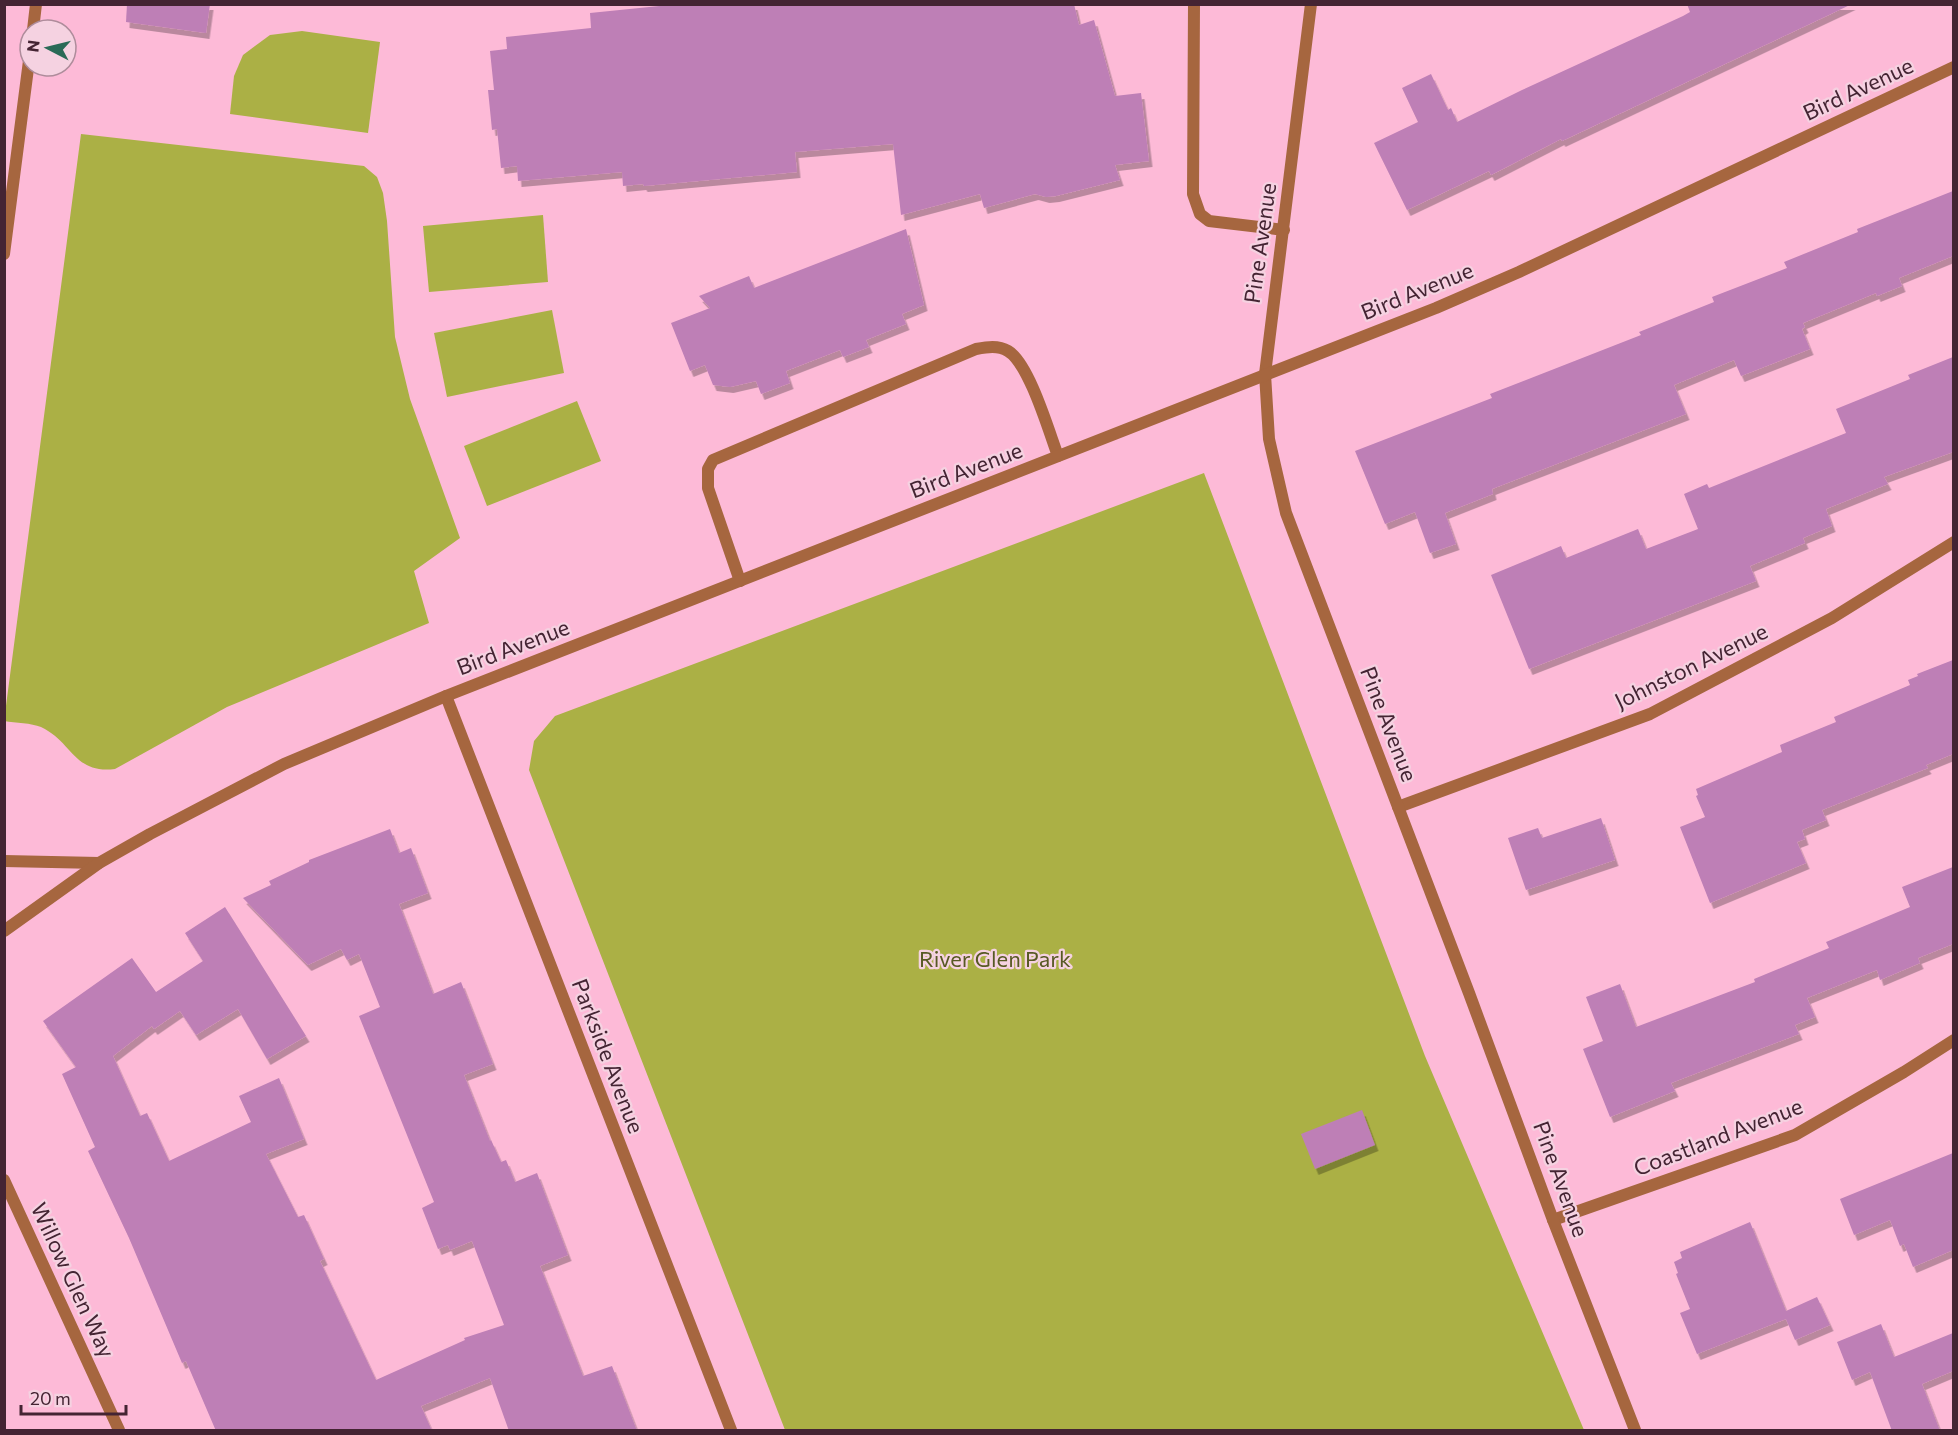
<svg xmlns="http://www.w3.org/2000/svg" width="1958" height="1435" font-family="Commissioner,sans-serif">
	<style>
		.green { fill: #abb045 }
		.building { fill: #be7fb6; filter: url(#shadow) }
		.lines { fill: none; stroke-linecap: round; stroke-linejoin: round }
		.service { stroke: #a6663f; stroke-width: 12 }
		.minor { stroke: #a6663f; stroke-width: 12 }
		.tertiary { stroke: #a6663f; stroke-width: 12 }
		.labels { text-anchor: middle; stroke-width: 4.5; stroke-linejoin: round; paint-order: stroke }
		.street-label { font-size: 22px; fill: #442433; stroke: #f5d2e1 }
		.park-label { font-size: 22px; fill: #575923; stroke: #f5d2e1 }
	</style>
	<defs>
		<filter id="shadow"><feDropShadow dx="3.5" dy="6" stdDeviation="0" flood-color="#0004"/></filter>
	</defs>
	<rect width="100%" height="100%" fill="#fdbad7"/>
	<!-- green -->
	<g class="green">
		<polygon points="302,31 380,42 368,133 230,114 234,76 243,55 270,35"/>
		<path d="M 81,134 L 364,166 L 377,177 L 383,193 L 387,221 L 395,337 L 410,399 L 460,538 L 414,571 L 429,623 L 227,707 L 115,769 C 73,774 73,742 41,727 C 31,723 16,723 4,721 Z"/>
		<polygon points="543,215 548,282 429,292 423,226"/>
		<polygon points="552,310 564,373 447,397 434,333"/>
		<polygon points="577,401 601,461 487,506 464,446"/>
		<polygon points="1204,473 1425,1056 1584,1430 785,1430 529,770 534,741 555,716"/>
	</g>
	<!-- building -->
	<g class="building">
		<polygon points="127,4 210,4 206,33 126,22"/>
		<polygon points="679,4 1074,4 1079,25 1094,20 1115,96 1141,93 1149,161 1115,165 1120,180 1056,196 1046,197 1035,194 984,208 980,194 901,215 893,144 795,152 797,172 644,186 643,184 623,186 622,172 518,181 517,166 501,168 497,129 492,130 488,90 494,90 490,51 507,49 506,37 591,28 590,13"/>
		<polygon points="1687,4 1852,4 1562,141 1561,139 1491,175 1489,171 1407,210 1374,143 1418,122 1402,88 1431,74 1448,110 1451,108 1457,122 1522,90 1683,16 1690,12"/>
		<polygon points="1953,191 1953,256 1899,278 1902,286 1877,296 1876,293 1803,323 1805,327 1802,329 1810,349 1741,376 1734,360 1674,385 1686,414 1492,489 1493,494 1445,513 1456,544 1430,553 1415,512 1385,524 1355,451 1492,398 1490,394 1641,335 1639,332 1714,302 1712,297 1787,268 1784,262 1858,232 1857,229"/>
		<polygon points="906,229 924,305 902,314 906,324 866,340 869,347 843,357 840,350 786,371 790,383 761,394 756,381 730,387 713,385 705,365 690,371 671,323 710,308 699,296 749,276 754,288"/>
		<polygon points="1953,357 1953,452 1884,477 1888,484 1826,509 1832,526 1803,538 1805,543 1750,566 1756,581 1529,669 1491,575 1561,546 1566,558 1638,529 1646,549 1698,529 1684,494 1707,484 1709,488 1846,433 1836,409 1910,379 1908,375"/>
		<polygon points="1953,660 1953,754 1926,765 1928,768 1822,810 1826,820 1802,830 1805,839 1797,842 1806,863 1710,903 1680,827 1705,817 1696,796 1698,795 1696,789 1782,752 1780,745 1836,722 1834,717 1910,685 1908,680 1918,676 1917,674"/>
		<polygon points="1601,818 1615,860 1526,890 1508,838 1538,828 1542,838"/>
		<polygon points="390,829 399,853 411,848 428,893 399,904 433,994 461,982 493,1064 464,1075 490,1141 491,1140 501,1162 506,1160 515,1182 537,1173 568,1255 540,1266 583,1376 612,1366 637,1431 509,1431 490,1378 421,1406 432,1431 216,1431 186,1361 182,1363 129,1238 88,1151 95,1147 62,1074 76,1067 43,1021 132,958 156,992 203,961 185,933 225,907 306,1036 267,1059 238,1009 196,1035 180,1011 154,1029 152,1026 113,1056 140,1116 147,1113 169,1161 251,1122 239,1096 279,1078 304,1139 266,1154 298,1217 304,1215 324,1259 320,1261 376,1380 465,1340 464,1338 504,1325 472,1241 450,1250 448,1245 438,1249 422,1208 434,1202 359,1016 380,1007 359,954 347,960 341,949 308,965 243,898 271,885 269,881 309,862 309,860"/>
		<polygon points="1953,867 1953,944 1918,958 1920,963 1880,980 1877,970 1807,998 1815,1017 1795,1025 1799,1034 1671,1083 1675,1091 1610,1117 1583,1049 1603,1041 1586,997 1620,984 1636,1027 1755,982 1754,979 1829,948 1826,942 1910,907 1902,887"/>
		<polygon points="1362,1110 1375,1145 1315,1169 1301,1134"/>
		<polygon points="1953,1153 1953,1250 1913,1267 1904,1244 1900,1246 1890,1220 1854,1235 1840,1199"/>
		<polygon points="1750,1222 1786,1311 1817,1297 1830,1325 1795,1340 1786,1319 1697,1354 1680,1313 1690,1309 1676,1274 1678,1273 1674,1262 1682,1258 1680,1252"/>
		<polygon points="1881,1324 1894,1357 1953,1333 1953,1371 1922,1384 1940,1431 1892,1431 1870,1372 1852,1380 1837,1342"/>
	</g>
	<g class="lines">
		<!-- service -->
		<g class="service">
			<polyline points="1194,4 1193,194 1200,214 1209,221 1284,230"/>
			<path d="M 740,581 L 708,488 L 708,469 L 713,460 L 976,349 C 987,347 998,345 1008,351 C 1029,363 1049,432 1058,456"/>
		</g>
		<!-- minor -->
		<g class="minor">
			<polyline points="1265,374 1311,4"/>
			<polyline points="446,696 731,1430"/>
			<polyline points="1398,807 1650,714 1832,618 1954,542"/>
			<polyline points="4,1180 119,1430"/>
			<polyline points="1553,1220 1795,1135 1904,1072 1954,1040"/>
		</g>
		<!-- tertiary -->
		<g class="tertiary">
			<polyline points="33,30 36,4"/>
			<polyline points="4,254 30,53"/>
			<polyline points="1265,374 1269,439 1286,513 1469,993 1553,1220 1635,1430"/>
			<polyline points="4,861 99,863"/>
			<polyline points="4,931 99,863 150,834 284,764 446,696 1436,308 1519,272 1954,67"/>
		</g>
	</g>
	<g class="labels">
		<!-- street labels -->
		<g class="street-label">
			<text transform="translate(1858 89) rotate(-25)" y="8">Bird Avenue</text>
			<text transform="translate(1260 243) rotate(-82)" y="8">Pine Avenue</text>
			<text transform="translate(1417 291) rotate(-22)" y="8">Bird Avenue</text>
			<text transform="translate(966 470) rotate(-21)" y="8">Bird Avenue</text>
			<text transform="translate(513 647) rotate(-21)" y="8">Bird Avenue</text>
			<text transform="translate(1691 666) rotate(-26)" y="8">Johnston Avenue</text>
			<text transform="translate(1389 724) rotate(69)" y="8">Pine Avenue</text>
			<text transform="translate(608 1056) rotate(69)" y="8">Parkside Avenue</text>
			<text transform="translate(1718 1137) rotate(-21)" y="8">Coastland Avenue</text>
			<text transform="translate(1561 1179) rotate(70)" y="8">Pine Avenue</text>
			<text transform="translate(73 1280) rotate(65)" y="8">Willow Glen Way</text>
		</g>
		<!-- park labels -->
		<g class="park-label">
			<text x="995" y="967">River Glen Park</text>
		</g>
	</g>
	<!-- border -->
	<rect width="1958" height="1435" fill="none" stroke="#442433" stroke-width="12"/>
	<!-- north arrow -->
	<g transform="translate(48 48) rotate(277)"><circle r="28" fill="#f5d2e1" stroke="#ae8c9b" stroke-width="1.5"/>
	<path d="M0-4.5L10 22L0 15L-10 22Z" fill="#2a6a57"/>
	<text y="-9" font-size="16" font-weight="bold" text-anchor="middle" fill="#442433">N</text>
	</g>
	<!-- scale -->
	<path d="M21 1405v9h105v-9" fill="none" stroke="#442433" stroke-width="3"/>
	<text x="30" y="1405" font-size="18" fill="#442433" stroke="#f5d2e1" stroke-width="4.5" paint-order="stroke">20 m</text>
</svg>
